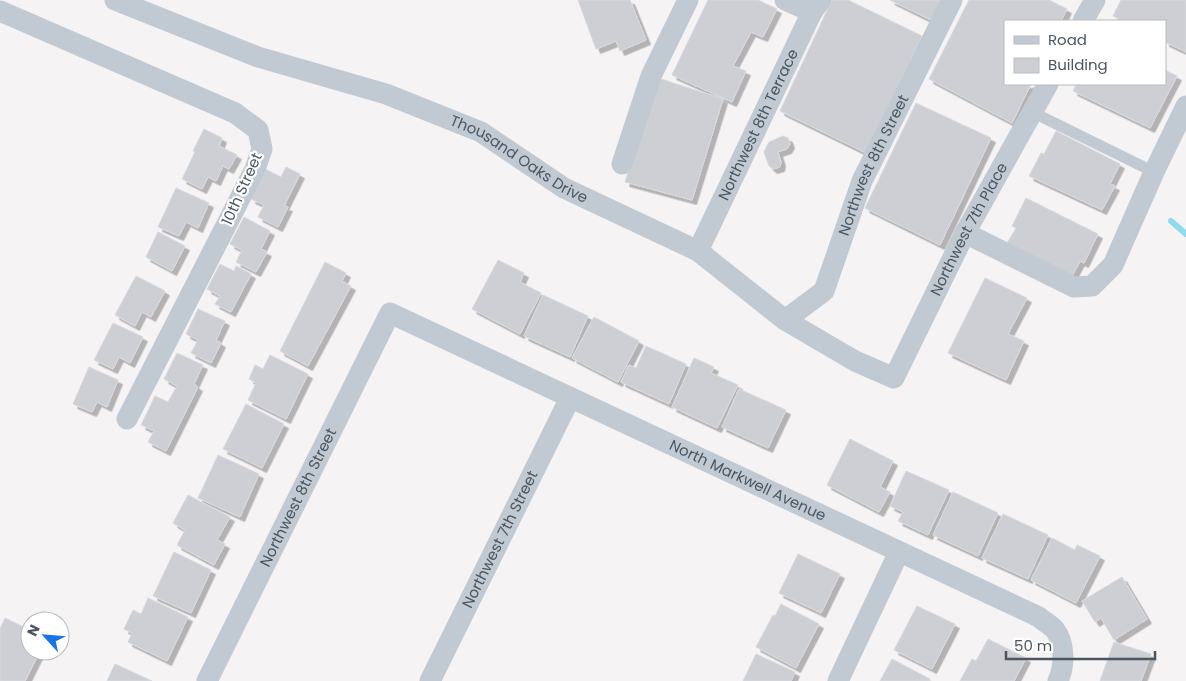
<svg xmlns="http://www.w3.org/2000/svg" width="1186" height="681" font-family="Poppins,sans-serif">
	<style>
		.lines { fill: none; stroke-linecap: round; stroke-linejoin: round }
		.stream { stroke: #90daee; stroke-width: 6 }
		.building { fill: #cdcfd5; stroke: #d7d9de; filter: url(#shadow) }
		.service { stroke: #c1cad2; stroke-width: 11 }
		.minor { stroke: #c1cad2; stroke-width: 21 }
		.labels { text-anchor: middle; stroke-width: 4.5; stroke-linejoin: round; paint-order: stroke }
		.street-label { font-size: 15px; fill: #4a5661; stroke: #fff }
	</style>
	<defs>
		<filter id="shadow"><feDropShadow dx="4.5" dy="4.5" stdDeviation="0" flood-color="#0004"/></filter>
	</defs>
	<rect width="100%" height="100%" fill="#f5f3f3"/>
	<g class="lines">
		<!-- stream -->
		<polyline class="stream" points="1171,221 1186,234"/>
	</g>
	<!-- building -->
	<g class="building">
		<polygon points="578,0 630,0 646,40 620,51 616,41 596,49"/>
		<polygon points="708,0 758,0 777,9 763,37 751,32 733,66 746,71 732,102 672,75"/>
		<polygon points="832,0 848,0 922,36 866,153 780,111"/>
		<polygon points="890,0 948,0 937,23"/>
		<polygon points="969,0 1049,0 1067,9 1061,21 1005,21 1005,84 1031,84 1012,123 929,79"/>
		<polygon points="1121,0 1186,0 1186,52 1165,42 1165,21 1123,21 1113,16"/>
		<polygon points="1165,70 1177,76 1150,128 1073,91 1076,84 1165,84"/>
		<polygon points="658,78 723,99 692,200 625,182"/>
		<polygon points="916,103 991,138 940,245 865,208"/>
		<polygon points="204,129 222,138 219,146 237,155 229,169 223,166 216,181 208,177 202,189 182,179 195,152 193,151"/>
		<polygon points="1056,131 1120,164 1110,184 1115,186 1102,210 1029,176 1041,153 1044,154"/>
		<polygon points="783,136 788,138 790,144 787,149 778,152 781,162 780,167 773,169 769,166 764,152 769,142"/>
		<polygon points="286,167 300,174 284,206 288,207 278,227 258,217 264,205 251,199 265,169 281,177"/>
		<polygon points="176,188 209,203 198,228 186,222 179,236 158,227"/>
		<polygon points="1026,198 1098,234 1084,263 1080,261 1071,278 1006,245 1016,228 1012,226"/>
		<polygon points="244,217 270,231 261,249 267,252 256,272 236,262 242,250 230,244"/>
		<polygon points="158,232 185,246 172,271 146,257"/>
		<polygon points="498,260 524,273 520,282 541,293 520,334 472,309"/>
		<polygon points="325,262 346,273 342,281 351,286 308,366 280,351"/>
		<polygon points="220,264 234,271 236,266 251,274 231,312 215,304 220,296 207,289"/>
		<polygon points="136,276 165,291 151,317 142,312 135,326 115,315"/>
		<polygon points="985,278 1027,298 1008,334 1024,341 1006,380 948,353"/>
		<polygon points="543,295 588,316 570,357 524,336"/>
		<polygon points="198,309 225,321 216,340 221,343 211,363 191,353 198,340 186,334"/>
		<polygon points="594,317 639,341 618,382 572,358"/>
		<polygon points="113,323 143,337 130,363 119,357 113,369 94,360"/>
		<polygon points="646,346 686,364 669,404 621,382 629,365 636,368"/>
		<polygon points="177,353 203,365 194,384 198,387 166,451 148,442 154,431 141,425 155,396 168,402 177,386 164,379"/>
		<polygon points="270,355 308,374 286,419 248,400 256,383 249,379 255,365 263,369"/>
		<polygon points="694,358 714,367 711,373 738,385 717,428 672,407"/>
		<polygon points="89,367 118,380 107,407 97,402 92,412 73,404"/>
		<polygon points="739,389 786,410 768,448 722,427"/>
		<polygon points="246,404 284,424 262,468 223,449"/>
		<polygon points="850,439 893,461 880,487 890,492 879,512 827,485"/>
		<polygon points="218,455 259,474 240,517 198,498"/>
		<polygon points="906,471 949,490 928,535 898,521 903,512 890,506"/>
		<polygon points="953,492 998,513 978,556 933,535"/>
		<polygon points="188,495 230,517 217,540 225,544 214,565 177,545 185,530 173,523"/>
		<polygon points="1003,514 1048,535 1028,579 982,558"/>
		<polygon points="1052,538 1075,550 1077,545 1100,556 1076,603 1031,580"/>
		<polygon points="174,552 211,570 191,613 153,596"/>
		<polygon points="798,554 840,574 821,613 779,593"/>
		<polygon points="1122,577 1147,619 1114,640 1101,618 1095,622 1082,601"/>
		<polygon points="148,598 188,617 167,661 128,642 132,633 124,629 133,610 141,614"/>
		<polygon points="781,604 819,624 796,668 756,647 773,615 775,616"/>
		<polygon points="917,606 955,624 932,669 894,650"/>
		<polygon points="5,618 30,630 30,651 40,651 25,681 0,681 0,629"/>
		<polygon points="988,639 1026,658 1014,681 960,681 972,659 976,661"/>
		<polygon points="1114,642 1151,654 1141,681 1100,681"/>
		<polygon points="756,654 795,672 791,681 743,681"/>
		<polygon points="892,659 930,679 929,681 880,681"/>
		<polygon points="115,664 152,681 107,681"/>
	</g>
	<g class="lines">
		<!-- service -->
		<polyline class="service" points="1032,112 1154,172"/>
		<!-- minor -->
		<g class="minor">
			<path id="s1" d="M 115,0 L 258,57 L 386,94 L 481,132 L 564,188 L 698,251 L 785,320 L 855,361 L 894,378 L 965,233 L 1048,84"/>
			<polyline points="785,0 812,12"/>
			<polyline points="0,11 235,113 258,130 262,149 255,169 127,419"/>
			<polyline points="1083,21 1095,0"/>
			<polyline points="622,164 651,76 688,0"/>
			<polyline points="965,233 1074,287 1092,286 1113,265 1154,172 1186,106"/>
			<path id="s2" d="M 698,251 L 812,12 L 821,0"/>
			<path id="s3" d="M 785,320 L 824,291 L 862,181 L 952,0"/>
			<path id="s4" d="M 207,681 L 390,313 L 1039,617 C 1043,621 1051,625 1055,630 C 1065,643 1065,666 1058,681"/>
			<path id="s5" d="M 430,681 L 570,398"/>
			<polyline points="838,681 899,552"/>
		</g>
	</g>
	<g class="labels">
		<!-- street labels -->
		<g class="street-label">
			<text dy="5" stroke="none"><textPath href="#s2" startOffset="140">Northwest 8th Terrace</textPath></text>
			<text dy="5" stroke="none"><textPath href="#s1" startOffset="436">Thousand Oaks Drive</textPath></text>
			<text dy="5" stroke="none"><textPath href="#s3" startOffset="184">Northwest 8th Street</textPath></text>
			<text transform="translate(242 189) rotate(-66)" y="5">10th Street</text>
			<text dy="5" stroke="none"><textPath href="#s1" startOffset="1039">Northwest 7th Place</textPath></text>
			<text dy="5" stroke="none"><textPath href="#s4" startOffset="806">North Markwell Avenue</textPath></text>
			<text dy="5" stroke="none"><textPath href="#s4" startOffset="205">Northwest 8th Street</textPath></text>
			<text dy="5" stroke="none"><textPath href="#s5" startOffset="158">Northwest 7th Street</textPath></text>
		</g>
	</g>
	<!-- legend -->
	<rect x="1004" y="20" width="162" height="65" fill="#ffffff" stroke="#b7bbc0"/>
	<rect x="1014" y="36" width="25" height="8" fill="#c1cad2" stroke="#b7bbc0"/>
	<text x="1048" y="45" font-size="15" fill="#4a5661">Road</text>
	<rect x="1014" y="58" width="25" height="15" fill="#cdcfd5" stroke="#b7bbc0"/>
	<text x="1048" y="70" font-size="15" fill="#4a5661">Building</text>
	<!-- north arrow -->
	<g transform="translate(45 636) rotate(296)"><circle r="24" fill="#ffffff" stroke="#b7bbc0"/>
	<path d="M0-4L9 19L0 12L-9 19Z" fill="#1a73e8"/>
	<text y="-8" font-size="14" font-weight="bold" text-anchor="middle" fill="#4a5661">N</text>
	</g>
	<!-- scale -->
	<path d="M1006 651v8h149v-8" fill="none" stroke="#4a5661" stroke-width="2.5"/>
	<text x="1014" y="651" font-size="15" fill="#4a5661" stroke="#ffffff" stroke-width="4" paint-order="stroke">50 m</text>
</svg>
